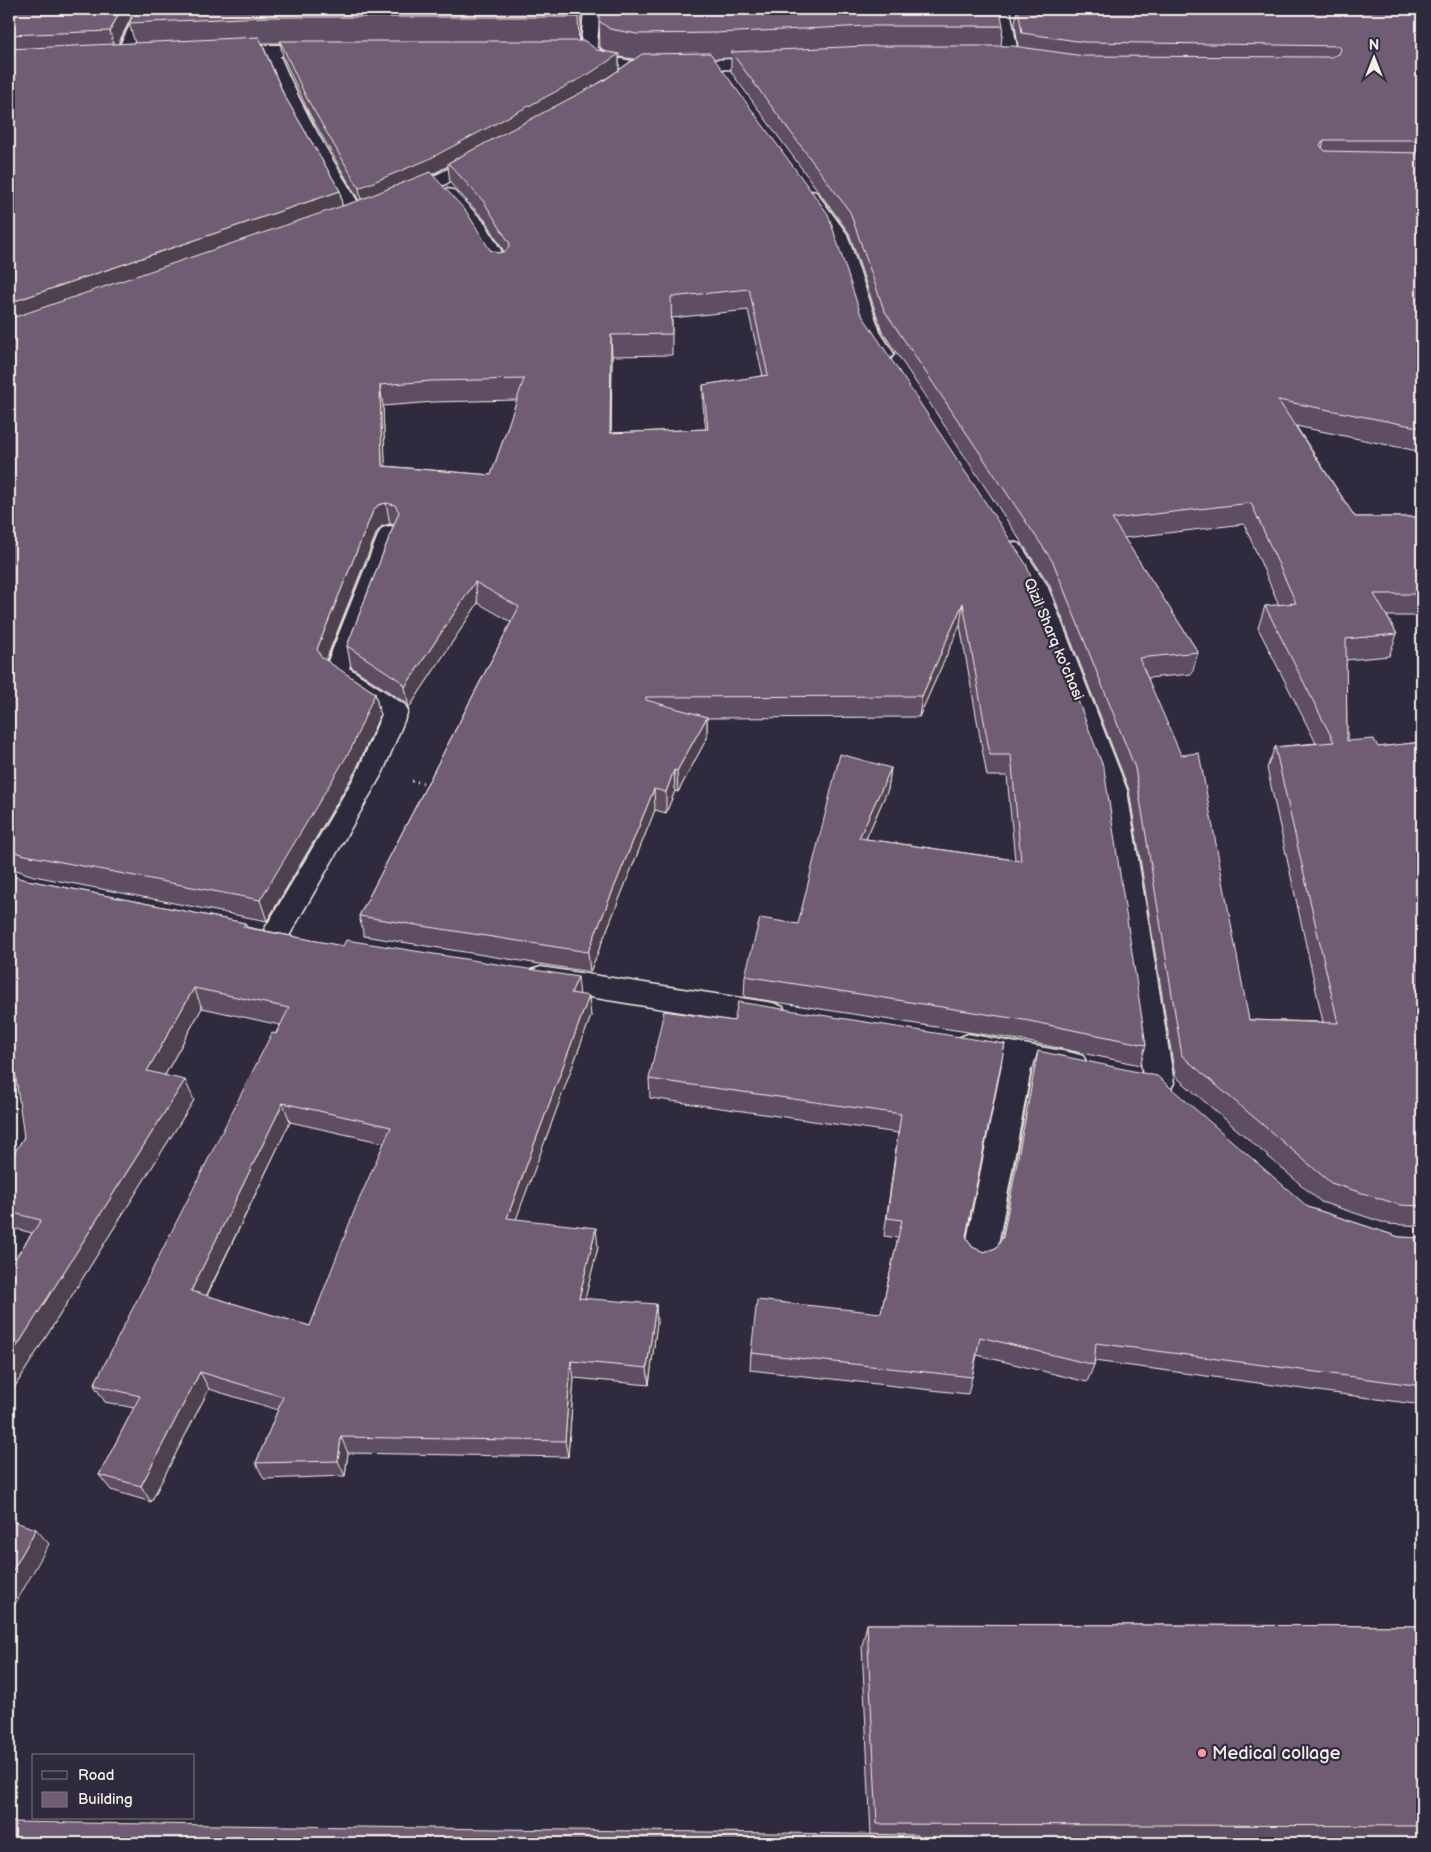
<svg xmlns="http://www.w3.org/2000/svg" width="1431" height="1852" font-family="'Balsamiq Sans',sans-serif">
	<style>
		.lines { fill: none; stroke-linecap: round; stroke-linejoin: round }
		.minor-casing { stroke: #f4f1e8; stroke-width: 3 }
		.path { stroke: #f4f1e8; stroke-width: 3; stroke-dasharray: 1 4; stroke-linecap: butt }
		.minor { fill: #2f2a3d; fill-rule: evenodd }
		.wall { fill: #5f4e63; stroke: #f4f1e8; fill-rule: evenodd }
		.shaded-wall { fill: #4e4050; stroke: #f4f1e8 }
		.building { fill: #6f5b73; stroke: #f4f1e8; fill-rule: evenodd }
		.poi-dot { fill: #ff9aa2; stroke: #2f2a3d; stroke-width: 2 }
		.labels { text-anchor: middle; stroke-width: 4.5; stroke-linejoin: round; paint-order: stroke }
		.street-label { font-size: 15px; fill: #f4f1e8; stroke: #2f2a3d }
		.near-poi-label { font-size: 18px; fill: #f4f1e8; stroke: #2f2a3d; text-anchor: start }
	</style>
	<rect width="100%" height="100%" fill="#2f2a3d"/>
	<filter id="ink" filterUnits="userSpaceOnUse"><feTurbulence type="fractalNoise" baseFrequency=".02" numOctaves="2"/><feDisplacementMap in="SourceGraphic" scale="10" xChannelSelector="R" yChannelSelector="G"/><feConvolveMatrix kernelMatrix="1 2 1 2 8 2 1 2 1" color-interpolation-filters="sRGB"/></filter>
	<g filter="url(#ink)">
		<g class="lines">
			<defs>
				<g id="minor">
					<polygon points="138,9 154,9 128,60 116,60 114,57"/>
					<polygon points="584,9 600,9 597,44 598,48 610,57 638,62 769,58 775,60 777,63 775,66 769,68 638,72 599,64 585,53 581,44"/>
					<polygon points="994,9 1010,9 1019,59 1017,62 981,62 979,59 981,56 1002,54"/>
					<path d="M 270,45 L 319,45 L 325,47 L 327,50 L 325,53 L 319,55 L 280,56 C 303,112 334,163 366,215 L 363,219 L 357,220 L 351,219 L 348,215 L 301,134 L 264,56 L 227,57 L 221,55 L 219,52 L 221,49 L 227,47 Z"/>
					<polygon points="481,152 487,153 490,157 487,161 442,186 403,200 397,199 394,195 397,191 430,178"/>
					<polygon points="447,189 453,190 485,223 510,266 508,270 501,272 494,270 470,230 438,194 441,190"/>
					<polygon points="810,191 816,192 847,234 880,332 894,354 891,358 884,360 877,358 860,332 829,234 801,196 804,192"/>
					<polygon points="390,526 398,528 401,533 349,668 405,705 408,711 383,772 285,943 275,946 265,943 261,935 358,771 382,714 327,677 324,671 379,533 382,528"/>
					<polygon points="1012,542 1020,544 1047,585 1127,790 1174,1083 1169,1092 1159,1095 1149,1092 1144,1083 1101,790 1023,585 1001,549 1004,544"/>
					<polygon points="541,967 773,1003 783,1007 787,1015 783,1023 773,1027 541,989 531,986 527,978 531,970"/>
					<polygon points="968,1034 1073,1053 1083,1056 1088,1065 1083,1074 1073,1077 1031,1069 996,1255 991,1265 980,1269 969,1265 964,1255 1002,1064 958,1054 953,1046 958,1038"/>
				</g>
			</defs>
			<!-- minor casing -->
			<use href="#minor" class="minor-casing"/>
			<!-- path -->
			<polyline class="path" points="412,781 431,784"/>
			<!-- minor -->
			<use href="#minor" class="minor"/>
		</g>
		<!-- wall -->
		<g class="wall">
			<path d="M 9,9 L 129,9 L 131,18 L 118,44 L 135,43 L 129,23 L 137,9 L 580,9 L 581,25 L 579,41 L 597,50 L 606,52 L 600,47 L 599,21 L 1003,26 L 1001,46 L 1018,47 L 1015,24 L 1017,9 L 1422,9 L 1422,452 L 1296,426 L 1355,517 L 1422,517 L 1422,616 L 1387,616 L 1397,634 L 1389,656 L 1346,660 L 1347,741 L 1378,747 L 1422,742 L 1422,1226 L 1388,1224 L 1321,1202 L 1175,1076 L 1129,790 L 1049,584 L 882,331 L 849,233 L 731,72 L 731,58 L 714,59 L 860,312 L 1146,1045 L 1140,1065 L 1019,1040 L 744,997 L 745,976 L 798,924 L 891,768 L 888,789 L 866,839 L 1015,860 L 1007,776 L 987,776 L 960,625 L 919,717 L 707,718 L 707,738 L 678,792 L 675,791 L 666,813 L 655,810 L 590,972 L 364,936 L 359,916 L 511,622 L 478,603 L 409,708 L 406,703 L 351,667 L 347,646 L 394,525 L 390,524 L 382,526 L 377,532 L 326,661 L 375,693 L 380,715 L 356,770 L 267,921 L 34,876 L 10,868 L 9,869 ZM 262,43 L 280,43 L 283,57 L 309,113 L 359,201 L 342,206 L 340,191 L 284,95 ZM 619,57 L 634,59 L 619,70 ZM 448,166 L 450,183 L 487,222 L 504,252 L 498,253 L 490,250 L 432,175 ZM 748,310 L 763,376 L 703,385 L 703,406 L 706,429 L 611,433 L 612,356 L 672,355 L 672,318 ZM 517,400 L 491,475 L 385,466 L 383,406 L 434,402 ZM 1244,524 L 1279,605 L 1265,606 L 1258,628 L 1316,743 L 1275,747 L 1267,768 L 1323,1022 L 1249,1020 L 1148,678 L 1192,674 L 1198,652 L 1124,538 Z"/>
			<path d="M 22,879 L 245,923 L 247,927 L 580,995 L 591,1016 L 516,1219 L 598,1247 L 585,1298 L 657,1322 L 649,1385 L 574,1378 L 568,1457 L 348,1453 L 345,1476 L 264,1479 L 256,1463 L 278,1410 L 209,1389 L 151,1502 L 111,1490 L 99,1475 L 134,1408 L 105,1402 L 94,1385 L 280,1025 L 202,1008 L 165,1075 L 194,1100 L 9,1396 L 9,1268 L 32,1233 L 9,1227 L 9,1162 L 24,1137 ZM 290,1122 L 384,1143 L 310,1326 L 207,1296 Z"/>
			<polygon points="734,1021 1005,1044 966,1236 972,1247 984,1252 996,1248 1001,1241 1032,1071 1038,1051 1308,1207 1399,1237 1422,1238 1422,1405 1094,1361 1094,1365 1087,1382 977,1355 972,1377 968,1394 750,1370 751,1353 881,1313 898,1238 884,1236 898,1133 650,1098 649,1079"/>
			<polygon points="867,1624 1422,1626 1422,1843 917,1841 871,1835 862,1646"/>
		</g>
		<!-- shaded-wall -->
		<g class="shaded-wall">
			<polygon points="121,9 129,9 131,18 115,50 110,31"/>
			<polygon points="578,9 580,9 581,25 579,43 578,17"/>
			<polygon points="619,54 619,70 590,89 448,163 448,166 429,176 362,205 359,188"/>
			<polygon points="1324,140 1319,160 1320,145"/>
			<polygon points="340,191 343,212 9,326 9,303"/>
			<polygon points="611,335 612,356 611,455 610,433"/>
			<polygon points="380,385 383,406 386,487 382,466"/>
			<polygon points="386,503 390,524 382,526 377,532 322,670 317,649 373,511 378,505"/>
			<polygon points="475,582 478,603 409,708 405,687"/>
			<polygon points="963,603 960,625 919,717 922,696"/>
			<polygon points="375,693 380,715 356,770 267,921 260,900"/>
			<polygon points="707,717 707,738 678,792 677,771"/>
			<polygon points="891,768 888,789 857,859 859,838"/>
			<polygon points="674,770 675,791 666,813 666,792"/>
			<polygon points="654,789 655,810 590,972 588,952"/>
			<polygon points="578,977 580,997 571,993"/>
			<polygon points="194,988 202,1008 156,1091 147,1071"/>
			<polygon points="589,996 591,1016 510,1236 507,1218"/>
			<polygon points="185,1080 194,1100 9,1396 9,1359"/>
			<polygon points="283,1103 290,1122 200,1309 191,1291"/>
			<polygon points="596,1228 598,1247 581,1315 579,1298"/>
			<polygon points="656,1304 657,1322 649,1385 647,1368"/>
			<polygon points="571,1361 574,1378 568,1457 565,1441"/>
			<polygon points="200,1372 209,1389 151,1502 141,1486"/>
			<polygon points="341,1437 348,1453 345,1476 338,1461"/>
			<polygon points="36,1529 49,1544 9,1615 9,1577"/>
		</g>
		<!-- building -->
		<g class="building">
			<polygon points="9,9 121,9 110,31 9,35"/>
			<polygon points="137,9 578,9 578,17 265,17 129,23"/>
			<polygon points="599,9 1000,9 1003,26 868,26 716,33 637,34 610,29 599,21"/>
			<path d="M 1018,9 L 1422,9 L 1422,140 L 1324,140 L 1320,145 L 1325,151 L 1422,153 L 1422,428 L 1278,400 L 1355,517 L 1422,517 L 1422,594 L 1374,594 L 1397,634 L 1346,639 L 1347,741 L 1374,739 L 1378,747 L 1422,742 L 1422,1206 L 1400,1205 L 1331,1183 L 1182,1056 L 1135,768 L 1053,562 L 884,310 L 850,212 L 731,52 L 867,46 L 1013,46 L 1084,56 L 1331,57 L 1339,54 L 1341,49 L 1339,46 L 1084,42 L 1022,33 ZM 1251,503 L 1296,603 L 1265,606 L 1334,742 L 1275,747 L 1338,1023 L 1249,1020 L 1199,753 L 1181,755 L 1139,658 L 1198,652 L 1112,519 Z"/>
			<polygon points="259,37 284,95 340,191 9,303 9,49"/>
			<polygon points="280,41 585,41 597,50 619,54 589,74 427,160 359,188 306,97"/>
			<path d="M 710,53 L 828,214 L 860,312 L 1026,564 L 1104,769 L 1146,1045 L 1024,1020 L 745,976 L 760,918 L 798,924 L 840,754 L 891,768 L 859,838 L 1021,861 L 1011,755 L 990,755 L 963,603 L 922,696 L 646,697 L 646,700 L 707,717 L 677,771 L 674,770 L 666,792 L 654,789 L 588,952 L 359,916 L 519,607 L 475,582 L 405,687 L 402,682 L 347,646 L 399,512 L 395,505 L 386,503 L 378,505 L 373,511 L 317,649 L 321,657 L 375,693 L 351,749 L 260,900 L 25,855 L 9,850 L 9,319 L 360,200 L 430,172 L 466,211 L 490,250 L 498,253 L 506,251 L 510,244 L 484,202 L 448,163 L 603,81 L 642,54 ZM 749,289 L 768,375 L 703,385 L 708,429 L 610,433 L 611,335 L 672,334 L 671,297 ZM 524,379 L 491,475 L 382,466 L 380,385 L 431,381 Z"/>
			<path d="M 9,874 L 22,879 L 245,923 L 243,927 L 343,946 L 346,940 L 578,977 L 571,993 L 589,996 L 507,1218 L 596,1228 L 579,1298 L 656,1304 L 647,1368 L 571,1361 L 565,1441 L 341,1437 L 338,1461 L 256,1463 L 283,1397 L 200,1372 L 141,1486 L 99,1475 L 140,1396 L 94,1385 L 272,1033 L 276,1034 L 289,1008 L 194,988 L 147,1071 L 185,1080 L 9,1359 L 9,1268 L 41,1220 L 9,1212 L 9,1162 L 24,1137 L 9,1027 ZM 283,1103 L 391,1127 L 355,1209 L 310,1326 L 191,1291 Z"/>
			<polygon points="738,1002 1005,1044 966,1236 972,1247 984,1252 996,1248 1003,1237 1038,1051 1157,1076 1308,1207 1399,1237 1422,1238 1422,1386 1096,1343 1094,1365 980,1337 972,1377 751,1353 757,1300 881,1313 902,1220 887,1218 901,1114 649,1079 664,1011 734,1021"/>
			<polygon points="9,1520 36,1529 9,1577"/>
			<polygon points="867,1624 1422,1626 1422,1826 877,1824"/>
			<polygon points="9,1822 917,1835 917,1843 9,1843"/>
		</g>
	</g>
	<!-- markers -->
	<circle class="poi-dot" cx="1202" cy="1753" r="5"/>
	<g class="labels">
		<!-- street labels -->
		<g class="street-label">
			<text transform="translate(1054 639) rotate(67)" y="5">Qizil Sharq ko'chasi</text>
		</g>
		<!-- near-poi labels -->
		<g class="near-poi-label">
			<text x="1212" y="1759">Medical collage</text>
		</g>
	</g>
	<!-- margin -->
	<rect width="1431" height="1852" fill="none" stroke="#2f2a3d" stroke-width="30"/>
	<rect x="15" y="15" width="1401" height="1822" fill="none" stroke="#f4f1e8" stroke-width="2" filter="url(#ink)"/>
	<!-- legend -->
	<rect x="32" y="1754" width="162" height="65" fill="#2f2a3d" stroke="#7e7a81"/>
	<rect x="42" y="1771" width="25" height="8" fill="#2f2a3d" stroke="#7e7a81"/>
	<text x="78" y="1780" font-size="15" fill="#f4f1e8">Road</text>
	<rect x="42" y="1792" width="25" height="15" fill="#6f5b73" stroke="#7e7a81"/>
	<text x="78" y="1804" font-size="15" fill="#f4f1e8">Building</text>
	<!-- north arrow -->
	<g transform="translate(1374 58)" stroke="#2f2a3d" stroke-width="4" paint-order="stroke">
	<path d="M0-4L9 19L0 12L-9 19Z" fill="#f4f1e8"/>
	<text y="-8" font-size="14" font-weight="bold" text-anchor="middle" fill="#f4f1e8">N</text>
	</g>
</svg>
